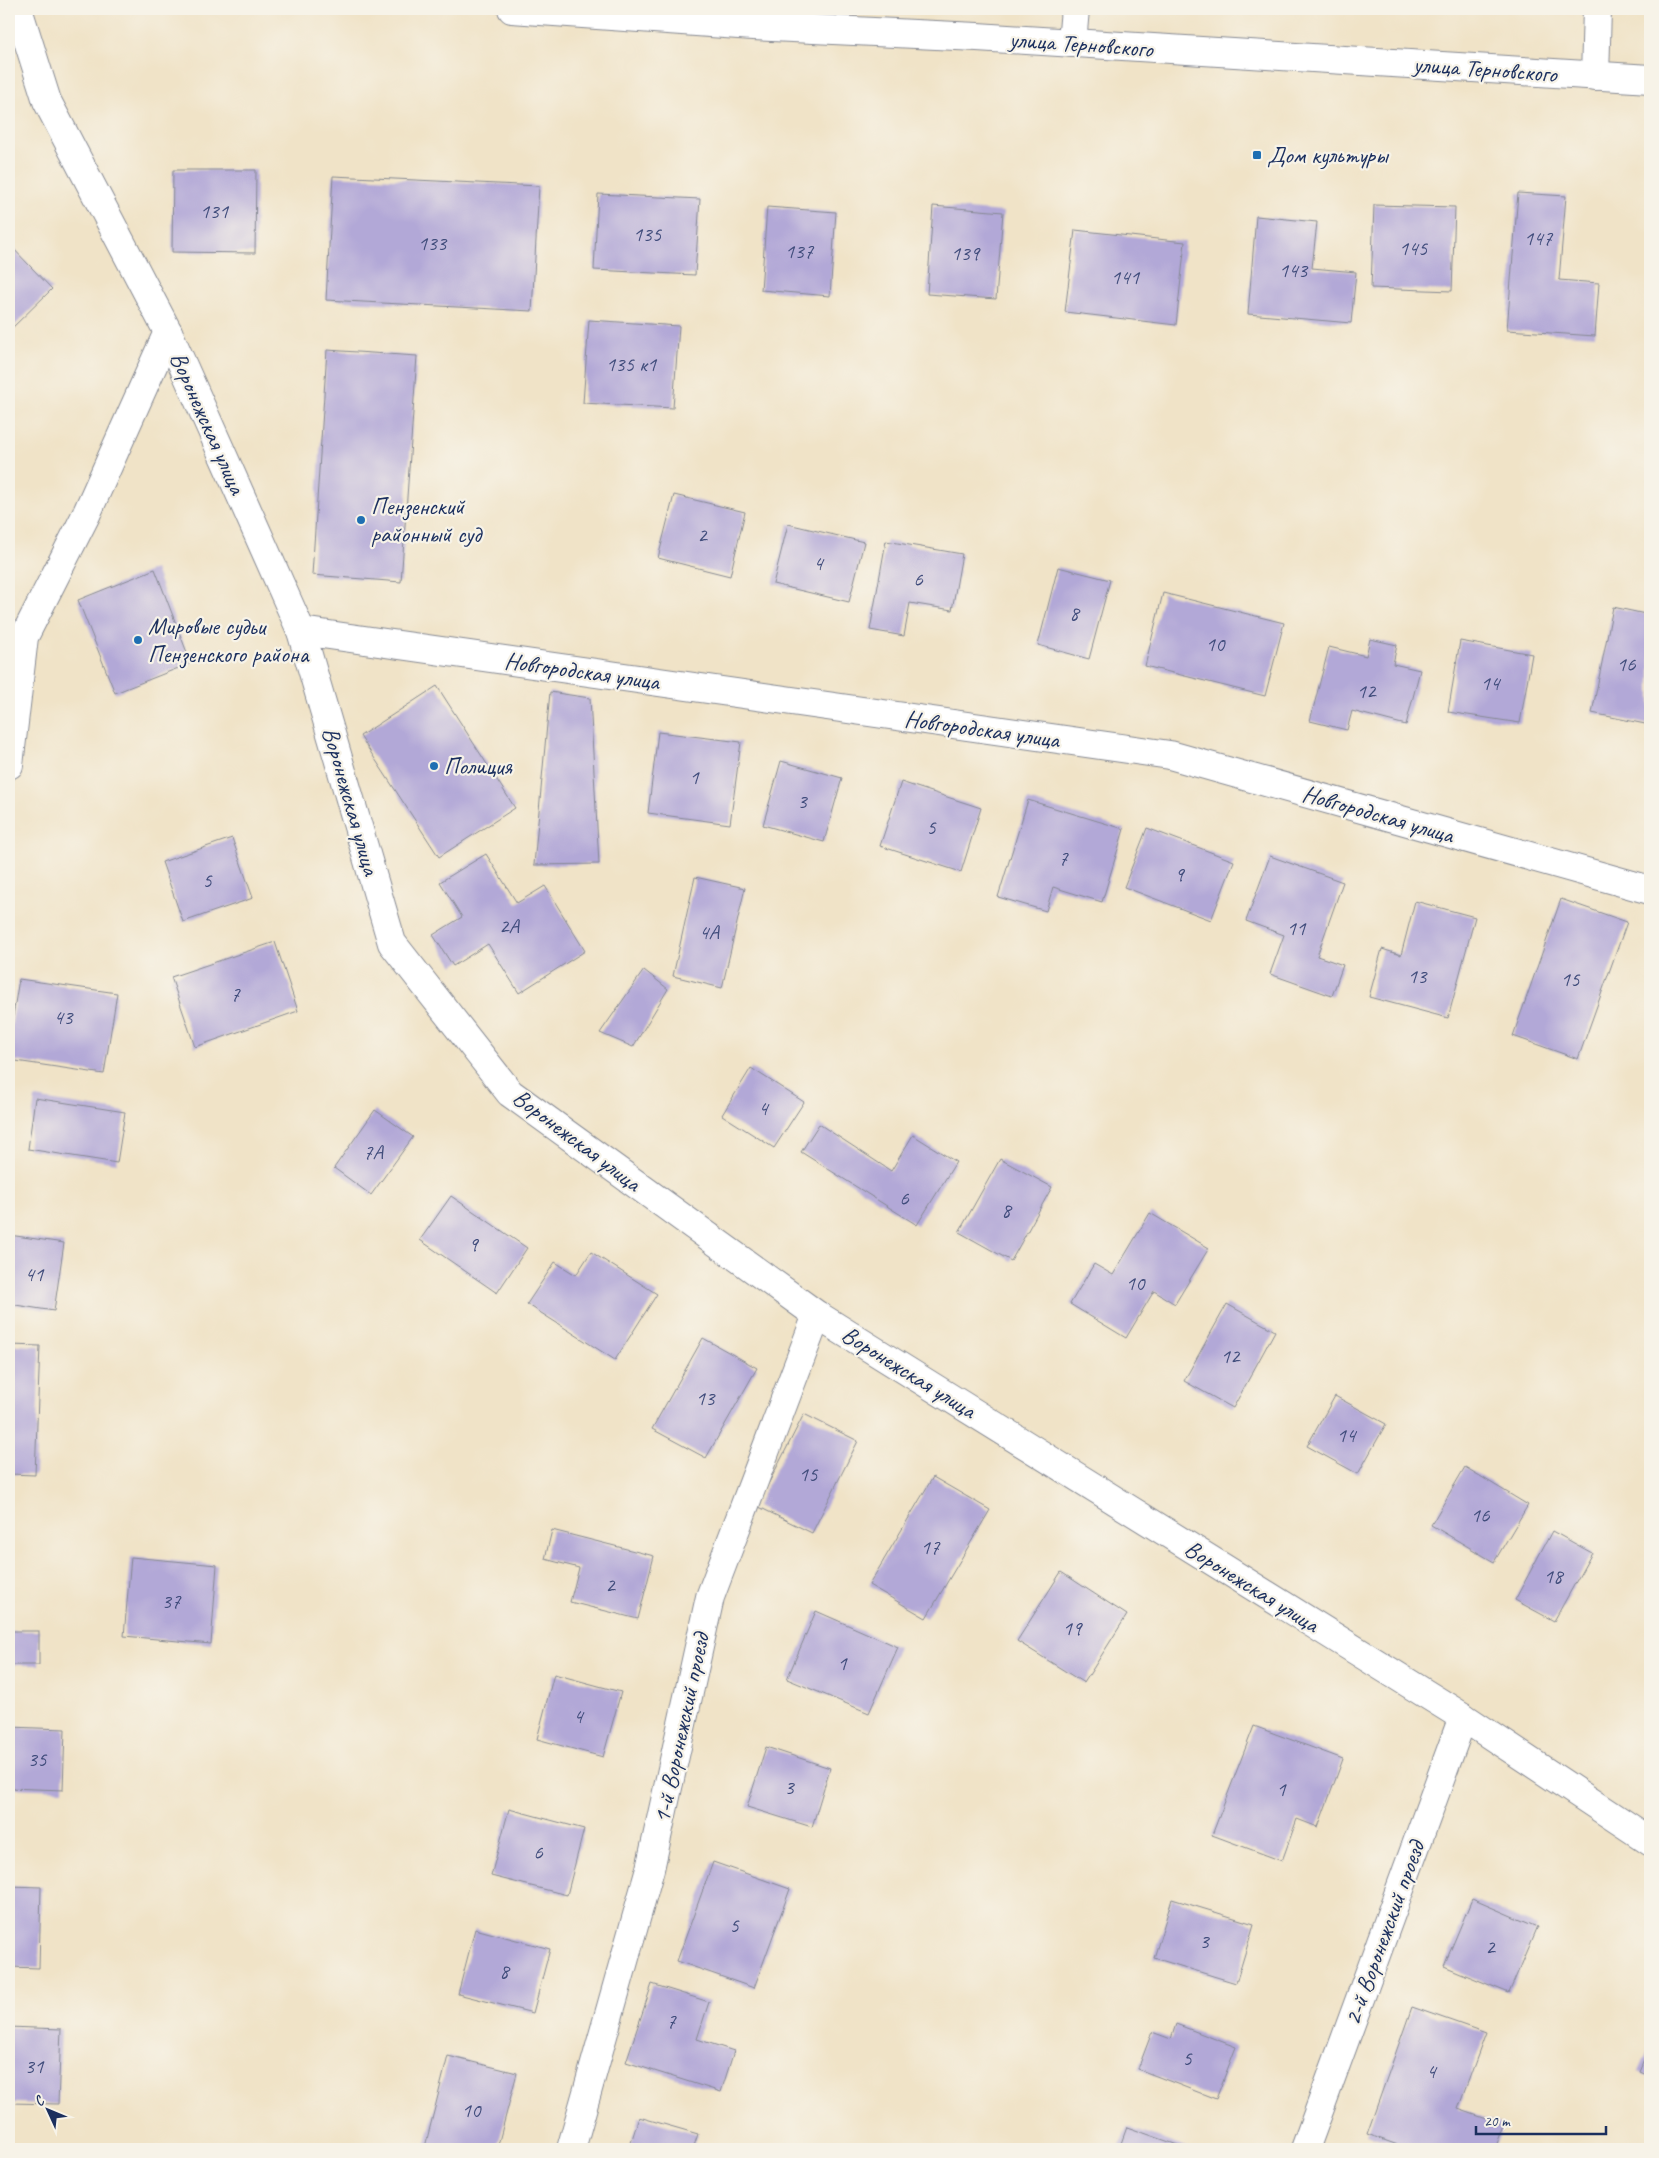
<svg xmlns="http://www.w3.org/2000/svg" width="1659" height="2158" font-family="Caveat,sans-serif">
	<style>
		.building { fill: #b2a8d7 }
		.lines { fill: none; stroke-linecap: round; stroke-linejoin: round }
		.minor-casing { stroke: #868992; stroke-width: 30 }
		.major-casing { stroke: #868992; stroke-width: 30 }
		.minor { stroke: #fff; stroke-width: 28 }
		.major { stroke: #fff; stroke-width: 28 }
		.poi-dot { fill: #1f6fb2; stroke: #f7f3e8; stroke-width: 2 }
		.labels { text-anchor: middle; stroke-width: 4.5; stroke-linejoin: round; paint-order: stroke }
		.number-label { font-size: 21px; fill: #414d7c }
		.street-label { font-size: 24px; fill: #1b2f5e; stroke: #f7f3e8 }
		.poi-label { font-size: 24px; fill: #1b2f5e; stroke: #f7f3e8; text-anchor: start }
	</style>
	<rect width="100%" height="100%" fill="#f7f3e8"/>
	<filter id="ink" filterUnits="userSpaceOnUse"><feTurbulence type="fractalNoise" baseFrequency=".02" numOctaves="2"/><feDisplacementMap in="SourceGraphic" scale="10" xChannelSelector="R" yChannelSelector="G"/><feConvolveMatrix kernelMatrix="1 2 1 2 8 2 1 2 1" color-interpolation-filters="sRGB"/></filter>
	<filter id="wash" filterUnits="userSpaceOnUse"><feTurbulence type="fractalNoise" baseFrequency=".0096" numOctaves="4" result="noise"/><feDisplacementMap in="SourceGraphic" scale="20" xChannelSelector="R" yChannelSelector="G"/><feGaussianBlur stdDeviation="1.12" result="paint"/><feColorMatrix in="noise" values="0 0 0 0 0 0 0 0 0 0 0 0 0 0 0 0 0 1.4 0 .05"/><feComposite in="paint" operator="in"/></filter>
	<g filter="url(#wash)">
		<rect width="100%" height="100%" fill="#f0e3c7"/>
		<g id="blocks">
			<!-- building -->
			<g class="building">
				<polygon points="173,170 256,170 255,253 172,252"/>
				<polygon points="333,176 539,186 532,311 326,300"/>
				<polygon points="1518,193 1566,196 1559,280 1599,283 1595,336 1507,330"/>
				<polygon points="598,194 700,199 695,275 594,270"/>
				<polygon points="1374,205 1455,207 1452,291 1371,288"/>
				<polygon points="933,206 1003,212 996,299 927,294"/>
				<polygon points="767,207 836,212 830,296 761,290"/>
				<polygon points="1256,216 1317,222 1312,268 1356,272 1351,323 1248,314"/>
				<polygon points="1075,230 1185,242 1176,325 1065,312"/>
				<polygon points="9,244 52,289 9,331"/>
				<polygon points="589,320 679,326 673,408 583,403"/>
				<polygon points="327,350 417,356 401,582 312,575"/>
				<polygon points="674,495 745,512 730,576 658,558"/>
				<polygon points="788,524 864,542 849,602 773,584"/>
				<polygon points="886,541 962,554 952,610 910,603 904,636 870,630"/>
				<polygon points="1058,567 1110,580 1089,659 1038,645"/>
				<polygon points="155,569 191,663 115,693 78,600"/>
				<polygon points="1163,593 1284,623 1265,696 1145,666"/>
				<polygon points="1613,607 1650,615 1650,725 1592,713"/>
				<polygon points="1370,639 1397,645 1393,664 1420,670 1406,725 1352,711 1347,730 1310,721 1329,647 1366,656"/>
				<polygon points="1460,641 1532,654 1520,723 1448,712"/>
				<polygon points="437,686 515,808 439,857 360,736"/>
				<polygon points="550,692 590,698 599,864 534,865"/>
				<polygon points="658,732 741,742 730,824 648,813"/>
				<polygon points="781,761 842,778 824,842 763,825"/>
				<polygon points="901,782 981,808 961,872 880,846"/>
				<polygon points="1028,800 1124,829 1102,902 1053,887 1046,911 998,897"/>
				<polygon points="1147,828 1234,861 1211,920 1124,887"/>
				<polygon points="232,838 253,898 183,922 162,862"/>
				<polygon points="486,854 517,903 545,886 585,951 519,993 488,944 453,966 433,935 462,917 440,882"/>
				<polygon points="1270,856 1343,882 1317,956 1343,965 1332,996 1270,974 1284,935 1246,921"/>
				<polygon points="695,877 745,888 722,988 673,976"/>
				<polygon points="1561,899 1627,922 1578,1059 1513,1036"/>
				<polygon points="1415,901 1475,917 1448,1018 1369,997 1382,949 1401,955"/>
				<polygon points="275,942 298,1011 195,1047 171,977"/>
				<polygon points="644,970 668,989 633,1047 600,1033"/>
				<polygon points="19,979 117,993 104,1074 9,1060 9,1040"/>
				<polygon points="751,1068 804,1102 774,1148 722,1115"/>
				<polygon points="35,1098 125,1112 117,1163 28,1149"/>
				<polygon points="375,1110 413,1137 371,1195 334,1168"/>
				<polygon points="819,1124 891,1171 913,1135 956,1162 917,1225 801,1152"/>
				<polygon points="1000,1159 1052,1187 1011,1261 959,1232"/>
				<polygon points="451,1196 527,1248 497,1293 420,1240"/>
				<polygon points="1150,1213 1209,1248 1175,1304 1154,1291 1126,1338 1070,1304 1094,1264 1113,1275"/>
				<polygon points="9,1235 64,1243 54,1311 9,1304"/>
				<polygon points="591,1252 657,1294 615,1360 527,1304 555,1262 576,1275"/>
				<polygon points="1227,1304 1275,1331 1233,1408 1184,1381"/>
				<polygon points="703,1338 757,1368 706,1458 652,1429"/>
				<polygon points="9,1345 40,1346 35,1475 9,1474"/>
				<polygon points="1335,1396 1386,1424 1358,1474 1307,1446"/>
				<polygon points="804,1414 858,1441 812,1533 757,1506"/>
				<polygon points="1465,1467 1528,1505 1494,1562 1431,1525"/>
				<polygon points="933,1477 990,1510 926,1618 869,1585"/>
				<polygon points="552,1530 654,1556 638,1619 570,1602 579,1568 545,1559"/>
				<polygon points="1552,1531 1592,1553 1554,1621 1515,1600"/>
				<polygon points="131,1557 217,1565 211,1644 124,1636"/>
				<polygon points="1061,1572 1127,1615 1084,1683 1017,1641"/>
				<polygon points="816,1611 898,1647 869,1713 787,1679"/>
				<rect x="9" y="1631" width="30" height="34"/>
				<polygon points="554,1674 621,1692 603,1757 537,1739"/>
				<polygon points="1254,1726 1343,1759 1318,1827 1297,1819 1282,1861 1212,1835"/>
				<polygon points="9,1727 65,1729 63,1790 9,1788"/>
				<polygon points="766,1747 830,1768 812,1827 747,1807"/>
				<polygon points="509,1809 584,1829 567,1895 491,1876"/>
				<polygon points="713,1862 790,1889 754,1988 677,1961"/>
				<polygon points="9,1886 41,1887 39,1968 9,1967"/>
				<polygon points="1172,1899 1254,1924 1236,1983 1154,1958"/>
				<polygon points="1472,1899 1537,1927 1509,1993 1444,1966"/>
				<polygon points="475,1929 550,1949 533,2013 458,1994"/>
				<polygon points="652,1984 709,2002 697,2039 734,2051 721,2092 626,2062"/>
				<polygon points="1412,2007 1486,2033 1458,2109 1504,2125 1495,2149 1409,2149 1367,2134"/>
				<polygon points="1176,2024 1236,2047 1216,2099 1138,2069 1152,2032 1171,2039"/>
				<polygon points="9,2027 61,2029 58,2104 9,2103"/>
				<polygon points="1650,2046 1650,2077 1639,2072"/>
				<polygon points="448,2056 517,2073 497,2149 435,2149 425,2147"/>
				<polygon points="639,2117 698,2134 693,2149 629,2149"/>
				<polygon points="1127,2127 1189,2149 1119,2149"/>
			</g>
		</g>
	</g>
	<g filter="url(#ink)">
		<use href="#blocks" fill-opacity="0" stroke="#868992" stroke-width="1"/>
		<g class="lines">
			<defs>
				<g id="minor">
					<polyline points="18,9 47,101 168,332 301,631 392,943 510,1093 817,1315 1463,1717 1650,1841"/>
					<polyline points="1072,43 1075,9"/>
					<polyline points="1595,76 1597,9"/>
					<polyline points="301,631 1170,755 1650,890"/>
					<polyline points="9,765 24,637 86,515 168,332"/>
					<polyline points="571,2149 650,1869 710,1597 817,1315"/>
					<polyline points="1305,2149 1463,1717"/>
				</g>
				<polyline id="major" points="512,9 753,26 977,37 1650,79"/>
			</defs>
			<!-- minor casing -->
			<use href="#minor" class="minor-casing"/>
			<!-- major casing -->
			<use href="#major" class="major-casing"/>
			<!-- minor -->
			<use href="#minor" class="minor"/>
			<!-- major -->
			<use href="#major" class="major"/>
		</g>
	</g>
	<!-- markers -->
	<g class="poi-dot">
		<rect x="1252" y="150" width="10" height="10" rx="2.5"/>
		<circle cx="361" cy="520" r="5"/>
		<circle cx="138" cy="640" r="5"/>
		<circle cx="434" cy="766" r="5"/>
	</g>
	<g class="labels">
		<!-- number labels -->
		<g class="number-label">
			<text x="214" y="218">131</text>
			<text x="647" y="241">135</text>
			<text x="1538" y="245">147</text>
			<text x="432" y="250">133</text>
			<text x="1413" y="255">145</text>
			<text x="799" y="258">137</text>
			<text x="965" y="260">139</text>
			<text x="1293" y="277">143</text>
			<text x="1125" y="284">141</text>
			<text x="631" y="371">135 к1</text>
			<text x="702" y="542">2</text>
			<text x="818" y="570">4</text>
			<text x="918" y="586">6</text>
			<text x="1074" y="620">8</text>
			<text x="1215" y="651">10</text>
			<text x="1626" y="671">16</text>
			<text x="1490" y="690">14</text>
			<text x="1366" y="698">12</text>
			<text x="694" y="784">1</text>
			<text x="802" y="808">3</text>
			<text x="931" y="834">5</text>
			<text x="1063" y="865">7</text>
			<text x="1179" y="881">9</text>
			<text x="207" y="887">5</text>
			<text x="509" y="933">2А</text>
			<text x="1296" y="935">11</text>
			<text x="709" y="939">4А</text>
			<text x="1417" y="983">13</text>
			<text x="1570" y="986">15</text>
			<text x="235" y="1001">7</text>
			<text x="63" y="1024">43</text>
			<text x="763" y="1115">4</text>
			<text x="373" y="1159">7А</text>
			<text x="904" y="1205">6</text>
			<text x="1006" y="1217">8</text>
			<text x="473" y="1251">9</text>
			<text x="34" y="1281">41</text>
			<text x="1135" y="1290">10</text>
			<text x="1230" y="1363">12</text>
			<text x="705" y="1405">13</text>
			<text x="1346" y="1442">14</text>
			<text x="808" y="1481">15</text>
			<text x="1480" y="1522">16</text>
			<text x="930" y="1554">17</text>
			<text x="1553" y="1583">18</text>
			<text x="610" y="1592">2</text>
			<text x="171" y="1608">37</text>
			<text x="1072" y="1635">19</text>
			<text x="842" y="1670">1</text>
			<text x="578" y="1723">4</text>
			<text x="37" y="1766">35</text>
			<text x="789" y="1794">3</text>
			<text x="1281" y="1796">1</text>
			<text x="538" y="1859">6</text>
			<text x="734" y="1932">5</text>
			<text x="1204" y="1948">3</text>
			<text x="1490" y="1954">2</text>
			<text x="504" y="1978">8</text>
			<text x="671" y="2028">7</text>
			<text x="1187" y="2065">5</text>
			<text x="34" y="2073">31</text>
			<text x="1431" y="2078">4</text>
			<text x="471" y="2117">10</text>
		</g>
		<!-- street labels -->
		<g class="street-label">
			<text transform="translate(1081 44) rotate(4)" y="8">улица Терновского</text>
			<text transform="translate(1485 69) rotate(4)" y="8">улица Терновского</text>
			<text transform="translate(208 423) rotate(66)" y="8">Воронежская улица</text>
			<text transform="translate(582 671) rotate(8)" y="8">Новгородская улица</text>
			<text transform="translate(982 729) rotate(8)" y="8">Новгородская улица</text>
			<text transform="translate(351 801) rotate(74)" y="8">Воронежская улица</text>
			<text transform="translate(1378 814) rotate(16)" y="8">Новгородская улица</text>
			<text transform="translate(577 1140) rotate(37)" y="8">Воронежская улица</text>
			<text transform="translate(909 1372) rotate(32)" y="8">Воронежская улица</text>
			<text transform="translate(1252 1586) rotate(32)" y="8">Воронежская улица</text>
			<text transform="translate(681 1728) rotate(-78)" y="8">1-й Воронежский проезд</text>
			<text transform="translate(1384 1933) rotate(-70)" y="8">2-й Воронежский проезд</text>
		</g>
		<!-- poi labels -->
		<g class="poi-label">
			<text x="1267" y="163">Дом культуры</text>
			<text x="371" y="514">Пензенский<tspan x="371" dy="28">районный суд</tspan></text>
			<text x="148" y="634">Мировые судьи<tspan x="148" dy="28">Пензенского района</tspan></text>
			<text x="444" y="774">Полиция</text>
		</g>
	</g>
	<!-- margin -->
	<rect width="1659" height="2158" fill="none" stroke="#f7f3e8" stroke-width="30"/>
	<!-- north arrow -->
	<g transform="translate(48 2110) rotate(314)" stroke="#f7f3e8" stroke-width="4" paint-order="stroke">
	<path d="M0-4L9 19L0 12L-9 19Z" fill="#1b2f5e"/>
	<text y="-8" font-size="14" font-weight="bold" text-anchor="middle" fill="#1b2f5e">С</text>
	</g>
	<!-- scale -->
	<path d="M1476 2126v8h130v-8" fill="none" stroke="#1b2f5e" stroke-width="2.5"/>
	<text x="1484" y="2126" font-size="15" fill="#1b2f5e" stroke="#f7f3e8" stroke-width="4" paint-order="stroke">20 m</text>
</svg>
